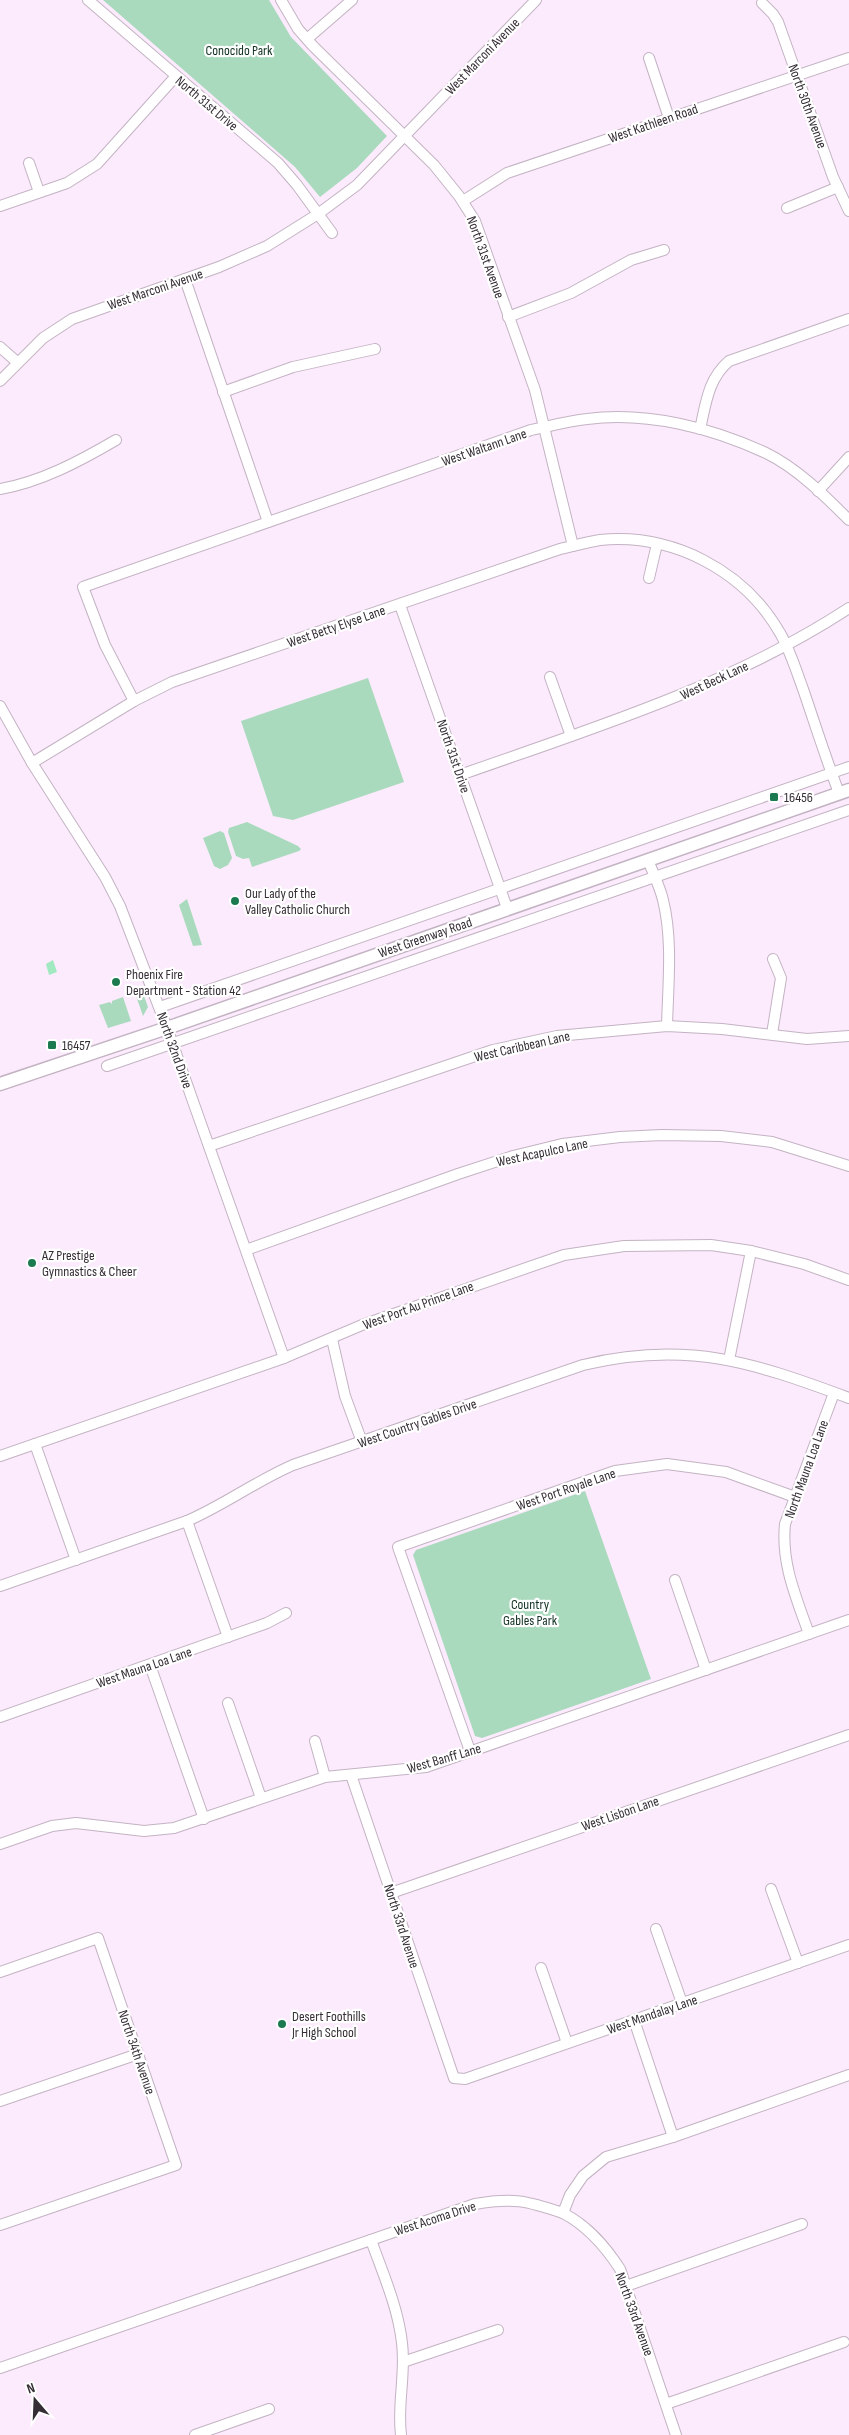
<svg xmlns="http://www.w3.org/2000/svg" width="849" height="2435" font-family="'Sofia Sans Condensed',sans-serif">
	<style>
		.green { fill: #aadabe }
		.water { fill: #a1e9c0 }
		.lines { fill: none; stroke-linecap: round; stroke-linejoin: round }
		.minor-casing { stroke: #c3b3c3; stroke-width: 12 }
		.major-casing { stroke: #c3b3c3; stroke-width: 15 }
		.minor { stroke: #fff; stroke-width: 10 }
		.major { stroke: #fff; stroke-width: 12 }
		.poi-dot { fill: #1c7a51; stroke: #fff; stroke-width: 2 }
		.labels { text-anchor: middle; stroke-width: 4.5; stroke-linejoin: round; paint-order: stroke }
		.park-label { font-size: 14px; fill: #113121; stroke: #fff }
		.street-label { font-size: 14px; fill: #352e35; stroke: #fff }
		.poi-label { font-size: 14px; fill: #352e35; stroke: #fff; text-anchor: start }
	</style>
	<rect width="100%" height="100%" fill="#fcebfc"/>
	<!-- green -->
	<g class="green">
		<polygon points="103,0 269,0 291,37 387,136 357,168 320,197 295,167"/>
		<polygon points="368,678 404,782 293,820 273,816 241,721"/>
		<polygon points="247,822 298,846 301,849 299,851 252,867 249,858 243,859 236,856 228,832 229,828"/>
		<polygon points="220,831 224,833 232,858 228,865 220,869 214,866 203,838"/>
		<polygon points="187,899 202,945 193,946 179,905"/>
		<polygon points="141,988 148,1007 143,1016 134,990"/>
		<polygon points="123,997 131,1021 108,1028 99,1005 110,1002 112,1004 112,1001"/>
		<polygon points="585,1491 651,1679 482,1738 475,1736 413,1555 416,1550"/>
	</g>
	<!-- water -->
	<polygon class="water" points="53,960 57,972 49,975 46,964"/>
	<g class="lines">
		<defs>
			<g id="minor">
				<polyline points="88,0 278,163 297,185 332,233"/>
				<polyline points="281,0 298,29 313,46 434,165 459,196 475,221 535,390 573,546"/>
				<polyline points="762,3 773,14 778,22 833,177 849,211"/>
				<polyline points="307,39 352,0"/>
				<polyline points="649,58 669,118"/>
				<polyline points="29,163 39,192"/>
				<polyline points="463,201 507,173 849,58"/>
				<polyline points="0,206 67,183 97,164 176,76"/>
				<polyline points="787,208 838,187"/>
				<polyline points="185,279 268,522"/>
				<polyline points="508,317 571,293 631,260 664,250"/>
				<polyline points="0,347 17,362"/>
				<polyline points="0,381 43,338 72,319 219,267 267,246 318,214 357,185 536,0"/>
				<polyline points="223,392 293,367 375,349"/>
				<path d="M 700,429 C 706,403 708,379 729,361 L 849,319"/>
				<path d="M 0,489 C 41,482 80,461 116,440"/>
				<polyline points="818,491 849,457"/>
				<polyline points="649,578 657,544"/>
				<polyline points="400,605 507,908"/>
				<polyline points="550,677 571,736"/>
				<path d="M 134,701 L 105,645 L 83,587 L 531,430 C 550,426 568,421 587,419 C 647,411 712,428 766,453 C 797,468 825,496 849,520"/>
				<polyline points="0,706 32,763 105,877 120,906 167,1028 284,1358"/>
				<path d="M 32,763 L 134,701 L 172,682 L 560,549 C 573,546 587,542 600,540 C 672,533 744,570 780,633 C 790,650 796,670 803,689 C 815,724 826,759 839,793"/>
				<path d="M 460,775 C 593,728 730,686 849,608"/>
				<path d="M 648,860 C 653,873 660,887 663,900 C 673,940 668,985 667,1026"/>
				<polyline points="160,1007 849,767"/>
				<polyline points="772,1034 781,978 773,959"/>
				<polyline points="107,1066 849,810"/>
				<polyline points="209,1146 493,1050 557,1036 667,1026 722,1029 807,1039 849,1036"/>
				<polyline points="246,1250 458,1174 513,1156 562,1144 620,1137 662,1135 721,1136 772,1142 849,1166"/>
				<polyline points="332,1339 345,1396 362,1442"/>
				<polyline points="729,1360 751,1251"/>
				<polyline points="35,1444 76,1560"/>
				<polyline points="0,1456 284,1358 362,1325 564,1255 624,1246 711,1245 751,1251 804,1264 849,1280"/>
				<polyline points="187,1521 228,1637"/>
				<polyline points="675,1580 706,1670"/>
				<path d="M 0,1586 L 187,1521 C 224,1505 256,1481 293,1465 L 583,1365 C 687,1340 752,1362 849,1398"/>
				<path d="M 809,1634 C 796,1597 781,1563 785,1524 L 834,1393"/>
				<polyline points="150,1665 204,1819"/>
				<polyline points="228,1703 261,1798"/>
				<polyline points="0,1717 267,1623 286,1613"/>
				<polyline points="315,1741 325,1777"/>
				<polyline points="470,1751 398,1547 615,1471 667,1464 726,1472 795,1497"/>
				<polyline points="351,1775 454,2078 465,2079 849,1945"/>
				<polyline points="0,1844 52,1826 76,1823 144,1831 174,1828 325,1777 426,1767 849,1620"/>
				<polyline points="771,1889 798,1963"/>
				<polyline points="391,1893 849,1735"/>
				<polyline points="656,1929 682,2003"/>
				<polyline points="541,1968 567,2043"/>
				<polyline points="0,1972 98,1938 176,2165 0,2225"/>
				<polyline points="634,2020 673,2137"/>
				<polyline points="0,2101 138,2054"/>
				<path d="M 563,2213 C 588,2226 605,2246 620,2269 L 676,2435"/>
				<path d="M 371,2240 C 383,2274 398,2307 402,2343 C 406,2374 397,2405 401,2435"/>
				<polyline points="626,2286 802,2224"/>
				<polyline points="403,2362 498,2330"/>
				<path d="M 0,2368 L 475,2204 C 513,2197 527,2201 563,2213 L 570,2195 L 583,2176 L 606,2157 L 673,2137 L 849,2075"/>
				<polyline points="666,2404 844,2342"/>
				<polyline points="195,2435 269,2409"/>
			</g>
			<polyline id="major" points="0,1084 167,1028 849,790"/>
		</defs>
		<!-- minor casing -->
		<use href="#minor" class="minor-casing"/>
		<!-- major casing -->
		<use href="#major" class="major-casing"/>
		<!-- minor -->
		<use href="#minor" class="minor"/>
		<!-- major -->
		<use href="#major" class="major"/>
	</g>
	<!-- markers -->
	<g class="poi-dot">
		<rect x="769" y="792" width="10" height="10" rx="2.5"/>
		<circle cx="235" cy="901" r="5"/>
		<circle cx="116" cy="982" r="5"/>
		<rect x="47" y="1040" width="10" height="10" rx="2.5"/>
		<circle cx="32" cy="1263" r="5"/>
		<circle cx="282" cy="2024" r="5"/>
	</g>
	<g class="labels">
		<!-- park labels -->
		<g class="park-label">
			<text x="239" y="55">Conocido Park</text>
			<text x="530" y="1609">Country<tspan x="530" dy="16">Gables Park</tspan></text>
		</g>
		<!-- street labels -->
		<g class="street-label">
			<text transform="translate(482 56) rotate(-46)" y="5">West Marconi Avenue</text>
			<text transform="translate(207 103) rotate(40)" y="5">North 31st Drive</text>
			<text transform="translate(808 106) rotate(70)" y="5">North 30th Avenue</text>
			<text transform="translate(653 123) rotate(-19)" y="5">West Kathleen Road</text>
			<text transform="translate(486 257) rotate(70)" y="5">North 31st Avenue</text>
			<text transform="translate(155 289) rotate(-19)" y="5">West Marconi Avenue</text>
			<text transform="translate(484 447) rotate(-19)" y="5">West Waltann Lane</text>
			<text transform="translate(336 626) rotate(-19)" y="5">West Betty Elyse Lane</text>
			<text transform="translate(714 680) rotate(-25)" y="5">West Beck Lane</text>
			<text transform="translate(454 756) rotate(71)" y="5">North 31st Drive</text>
			<text transform="translate(425 937) rotate(-19)" y="5">West Greenway Road</text>
			<text transform="translate(522 1046) rotate(-13)" y="5">West Caribbean Lane</text>
			<text transform="translate(175 1050) rotate(70)" y="5">North 32nd Drive</text>
			<text transform="translate(542 1152) rotate(-12)" y="5">West Acapulco Lane</text>
			<text transform="translate(418 1305) rotate(-20)" y="5">West Port Au Prince Lane</text>
			<text transform="translate(417 1423) rotate(-19)" y="5">West Country Gables Drive</text>
			<text transform="translate(806 1469) rotate(-70)" y="5">North Mauna Loa Lane</text>
			<text transform="translate(566 1489) rotate(-19)" y="5">West Port Royale Lane</text>
			<text transform="translate(144 1667) rotate(-19)" y="5">West Mauna Loa Lane</text>
			<text transform="translate(444 1758) rotate(-16)" y="5">West Banff Lane</text>
			<text transform="translate(620 1813) rotate(-19)" y="5">West Lisbon Lane</text>
			<text transform="translate(402 1926) rotate(72)" y="5">North 33rd Avenue</text>
			<text transform="translate(652 2014) rotate(-19)" y="5">West Mandalay Lane</text>
			<text transform="translate(137 2052) rotate(71)" y="5">North 34th Avenue</text>
			<text transform="translate(435 2218) rotate(-18)" y="5">West Acoma Drive</text>
			<text transform="translate(635 2314) rotate(70)" y="5">North 33rd Avenue</text>
		</g>
		<!-- poi labels -->
		<g class="poi-label">
			<text x="784" y="802">16456</text>
			<text x="245" y="898">Our Lady of the<tspan x="245" dy="16">Valley Catholic Church</tspan></text>
			<text x="126" y="979">Phoenix Fire<tspan x="126" dy="16">Department - Station 42</tspan></text>
			<text x="62" y="1050">16457</text>
			<text x="42" y="1260">AZ Prestige<tspan x="42" dy="16">Gymnastics &amp; Cheer</tspan></text>
			<text x="292" y="2021">Desert Foothills<tspan x="292" dy="16">Jr High School</tspan></text>
		</g>
	</g>
	<!-- north arrow -->
	<g transform="translate(35 2400) rotate(341)" stroke="#ffffff" stroke-width="4" paint-order="stroke">
	<path d="M0-4L9 19L0 12L-9 19Z" fill="#352e35"/>
	<text y="-8" font-size="14" font-weight="bold" text-anchor="middle" fill="#352e35">N</text>
	</g>
</svg>
